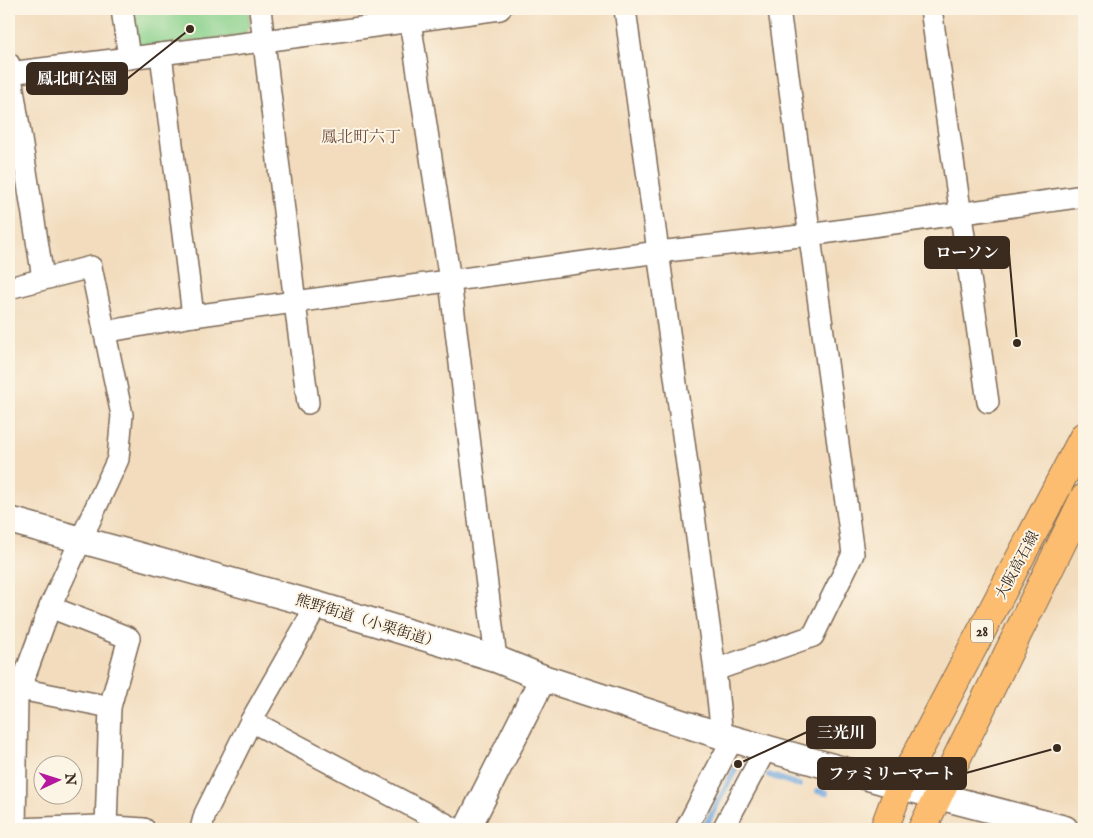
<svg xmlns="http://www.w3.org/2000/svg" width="1093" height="838" font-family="'IM FELL English','Noto Serif JP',serif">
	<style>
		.green { fill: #89d18d; stroke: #627e56 }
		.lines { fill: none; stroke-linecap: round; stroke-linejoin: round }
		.stream { stroke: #70a5dd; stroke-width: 6 }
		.minor-casing { stroke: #7b6856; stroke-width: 24 }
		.tertiary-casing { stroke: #7b6856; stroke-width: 29 }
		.primary-casing { stroke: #7b6856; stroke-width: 30 }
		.minor { stroke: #fff; stroke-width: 21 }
		.tertiary { stroke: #fff; stroke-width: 26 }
		.primary { stroke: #fcbd6f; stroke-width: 28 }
		.labels { text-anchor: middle; stroke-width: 4; stroke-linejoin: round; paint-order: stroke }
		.shield { fill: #fcf5e5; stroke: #75675a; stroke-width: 1 }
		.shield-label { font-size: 14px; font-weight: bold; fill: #3b2a1e }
		.street-label { font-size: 15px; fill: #3b2a1e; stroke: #fcf5e5 }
		.neighbourhood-label { font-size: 16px; fill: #714e3f; stroke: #fcf5e5 }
		.leader { fill: none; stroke: #3b2a1e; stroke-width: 2 }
		.callout-dot { fill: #3b2a1e; stroke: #fcf5e5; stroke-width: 2 }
		.callout { fill: #3b2a1e; stroke: #3b2a1e; stroke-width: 2 }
		.callout-label { font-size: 16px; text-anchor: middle; font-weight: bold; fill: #fff }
	</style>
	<rect width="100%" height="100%" fill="#fcf5e5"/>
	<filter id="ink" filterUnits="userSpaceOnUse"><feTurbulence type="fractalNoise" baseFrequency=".02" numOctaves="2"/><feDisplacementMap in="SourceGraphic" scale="10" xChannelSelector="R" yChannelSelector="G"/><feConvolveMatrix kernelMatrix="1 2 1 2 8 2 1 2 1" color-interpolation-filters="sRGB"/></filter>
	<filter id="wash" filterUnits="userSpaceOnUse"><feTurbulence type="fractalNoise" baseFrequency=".0096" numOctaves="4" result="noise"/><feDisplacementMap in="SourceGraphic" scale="20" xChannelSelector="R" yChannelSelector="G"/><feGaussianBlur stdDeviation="1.12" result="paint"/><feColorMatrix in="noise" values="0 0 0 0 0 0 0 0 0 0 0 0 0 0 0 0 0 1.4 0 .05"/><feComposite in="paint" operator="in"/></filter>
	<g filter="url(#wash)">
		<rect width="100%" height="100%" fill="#f2dcbd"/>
		<!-- green -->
		<polygon class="green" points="129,9 248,9 250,26 242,36 142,46 137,42"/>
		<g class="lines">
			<!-- stream -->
			<g class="stream">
				<polyline points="769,775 799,785"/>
				<polyline points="818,791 826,793"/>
				<polyline points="704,829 738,764 744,766"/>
			</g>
		</g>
	</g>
	<g filter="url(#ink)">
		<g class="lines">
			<defs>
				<g id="minor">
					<polyline points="122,9 129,58"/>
					<polyline points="260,9 295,303 308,403"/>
					<polyline points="625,9 715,670 722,736"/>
					<polyline points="931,9 988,402"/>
					<polyline points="410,21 450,281 496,659"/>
					<polyline points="161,54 193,316"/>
					<polyline points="9,64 43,278"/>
					<polyline points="9,73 264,41 500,9"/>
					<polyline points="9,288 91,267 122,415 118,459 50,607 17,697 15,829 9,829"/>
					<polyline points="104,332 193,316 658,252 809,235 1084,196"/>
					<polyline points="50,607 129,638 110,707 106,827"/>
					<polyline points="715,670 813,636 853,554 779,9"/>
					<polyline points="20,689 110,707"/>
					<polyline points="251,721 455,829"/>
					<polyline points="15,829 100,826 144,829"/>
					<polyline points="201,829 205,814 251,721 317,605"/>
					<polyline points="686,829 733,738"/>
					<polyline points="723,829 766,748"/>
				</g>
				<g id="tertiary">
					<polyline points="9,520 317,605 496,659 543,678 722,736 900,786 1065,829"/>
					<polyline points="467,829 543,678"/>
				</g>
				<g id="primary">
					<polyline points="884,829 900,786 1084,436"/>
					<polyline points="922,829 1084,498"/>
				</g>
			</defs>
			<!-- minor casing -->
			<use href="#minor" class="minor-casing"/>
			<!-- tertiary casing -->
			<use href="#tertiary" class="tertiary-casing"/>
			<!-- primary casing -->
			<use href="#primary" class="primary-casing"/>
			<!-- minor -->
			<use href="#minor" class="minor"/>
			<!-- tertiary -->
			<use href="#tertiary" class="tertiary"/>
			<!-- primary -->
			<use href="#primary" class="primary"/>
		</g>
	</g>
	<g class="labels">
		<!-- shield labels -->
		<rect class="shield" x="971" y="619.5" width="22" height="23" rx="4"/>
		<g class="shield-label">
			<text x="982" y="636">28</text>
		</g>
		<!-- street labels -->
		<g class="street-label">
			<text transform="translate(1017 565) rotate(-62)" y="5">大阪高石線</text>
			<text transform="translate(368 621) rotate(17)" y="5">熊野街道（小栗街道）</text>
		</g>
		<!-- neighbourhood labels -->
		<g class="neighbourhood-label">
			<text x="361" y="142">鳳北町六丁</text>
		</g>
	</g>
	<!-- callouts -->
	<path class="leader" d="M190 29L127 79M1017 343L1009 253M738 764L807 732M1057 748L966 773"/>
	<g class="callout-dot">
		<circle cx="190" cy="29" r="5"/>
		<circle cx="1017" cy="343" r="5"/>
		<circle cx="738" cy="764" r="5"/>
		<circle cx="1057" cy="748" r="5"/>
	</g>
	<g class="callout">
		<rect x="27" y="63" width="100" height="31" rx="5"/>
		<rect x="925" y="237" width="84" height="31" rx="5"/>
		<rect x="807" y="717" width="68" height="31" rx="5"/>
		<rect x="818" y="758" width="148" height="31" rx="5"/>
	</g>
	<g class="callout-label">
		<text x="77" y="84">鳳北町公園</text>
		<text x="967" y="258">ローソン</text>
		<text x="841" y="738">三光川</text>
		<text x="892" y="779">ファミリーマート</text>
	</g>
	<!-- margin -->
	<rect width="1093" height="838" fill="none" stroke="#fcf5e5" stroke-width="30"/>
	<!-- north arrow -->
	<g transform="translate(58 780) rotate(86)"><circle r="24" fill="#fcf5e5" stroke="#afa495"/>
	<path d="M0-4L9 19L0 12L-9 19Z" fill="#b5179e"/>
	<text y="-8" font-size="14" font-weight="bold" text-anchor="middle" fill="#3b2a1e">N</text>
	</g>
</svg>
